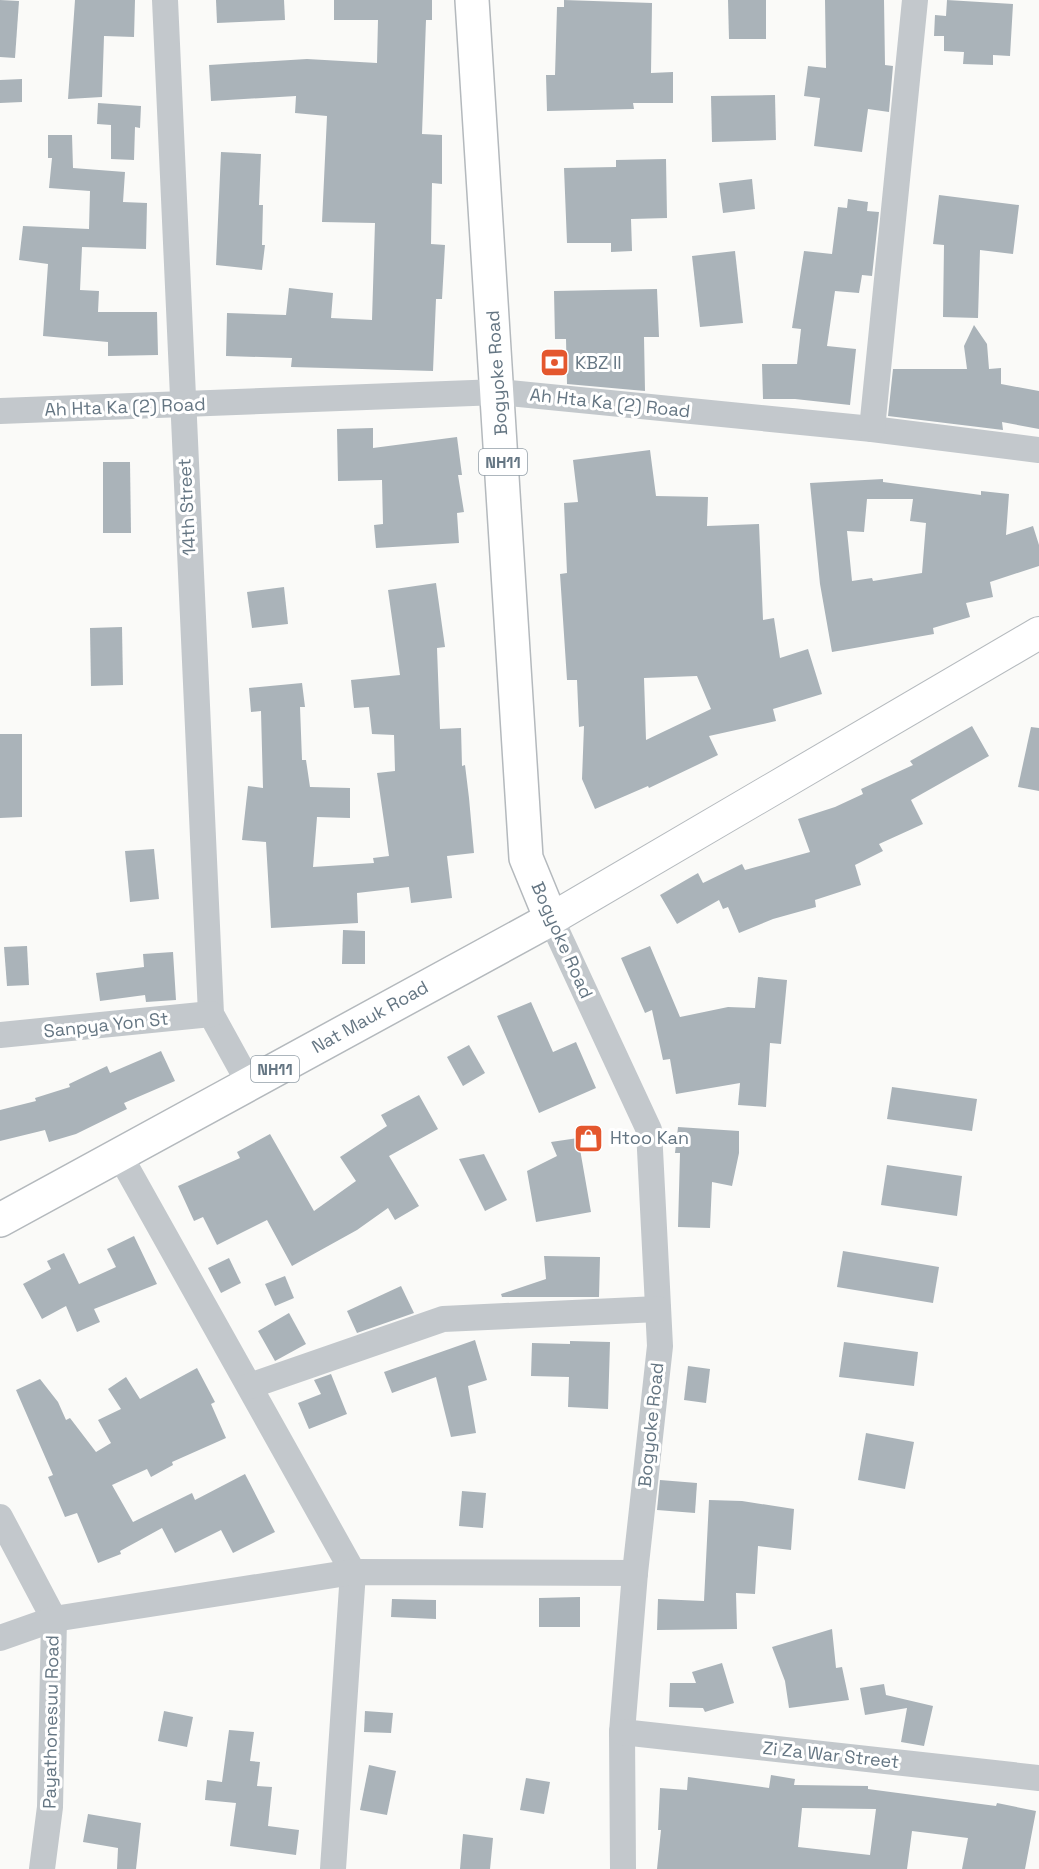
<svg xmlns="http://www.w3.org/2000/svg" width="1039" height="1869" font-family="'Space Grotesk',sans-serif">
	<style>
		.building { fill: #aab3b9; fill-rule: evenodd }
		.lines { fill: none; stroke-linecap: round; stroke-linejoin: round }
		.major-casing { stroke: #b5babe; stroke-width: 34 }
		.highway-casing { stroke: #b4b9bd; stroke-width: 36 }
		.minor { stroke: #c3c8cc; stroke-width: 26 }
		.major { stroke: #fff; stroke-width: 32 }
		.highway { stroke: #fff; stroke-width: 33 }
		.labels { text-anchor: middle; stroke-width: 6; stroke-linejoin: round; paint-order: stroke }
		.shield { fill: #fff; stroke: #939fa8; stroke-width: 1.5 }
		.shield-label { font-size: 16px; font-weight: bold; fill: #657683 }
		.poi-label { font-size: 18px; fill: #657683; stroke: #fff; text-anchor: start }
		.street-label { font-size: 18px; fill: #657683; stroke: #fff }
	</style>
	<rect width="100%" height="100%" fill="#fafaf8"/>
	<!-- building -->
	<g class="building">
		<polygon points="0,0 19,1 15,58 0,57"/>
		<polygon points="75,0 135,0 134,37 104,36 102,97 68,99"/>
		<polygon points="216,0 284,0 285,20 217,23"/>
		<polygon points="334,0 432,0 432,20 426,20 422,134 442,135 442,184 432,183 431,244 445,245 442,299 436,299 433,371 291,367 292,358 226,356 227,313 286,315 289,288 333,293 331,318 372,320 375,223 322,222 327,116 295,113 296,96 211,101 209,65 307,59 377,63 378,20 334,20"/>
		<polygon points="564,0 652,3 651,73 673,72 673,103 633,103 634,109 547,111 546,75 555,75 557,7 564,7"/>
		<polygon points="728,0 766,0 766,39 729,39"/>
		<polygon points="825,0 884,0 885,65 893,66 889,112 868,109 862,152 814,146 820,98 804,96 808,66 826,68"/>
		<polygon points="947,0 1013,4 1010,56 993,55 993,65 963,64 964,52 944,51 944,36 934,36 935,15 946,16"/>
		<polygon points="22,79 22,102 0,103 0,80"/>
		<polygon points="775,95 776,140 712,142 711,96"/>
		<polygon points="98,103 141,106 140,128 135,127 134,160 111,159 111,125 97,124"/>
		<polygon points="48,135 72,135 73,168 125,172 123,202 147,203 146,249 82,247 80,290 99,291 98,312 157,312 158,355 108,356 108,342 43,336 48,264 19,260 23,226 89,229 90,191 49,188 52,158 48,158"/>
		<polygon points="221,152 261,154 259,205 263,205 262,245 265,245 262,270 216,265"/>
		<polygon points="666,159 667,218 631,219 632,251 611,252 611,243 567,243 564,168 616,167 616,160"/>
		<polygon points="752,179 755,209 723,213 719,183"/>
		<polygon points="939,195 1019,205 1013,254 980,250 978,318 943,317 944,245 933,244"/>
		<polygon points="848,199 868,202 867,211 879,212 872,276 862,275 859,293 835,291 827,346 856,349 850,405 795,399 763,399 762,364 797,364 801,329 792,328 804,251 832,254 838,207 847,208"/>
		<polygon points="735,251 743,323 700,327 692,256"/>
		<polygon points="657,289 659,337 644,337 645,391 567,384 566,339 555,339 554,291"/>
		<polygon points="974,325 987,344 989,369 1001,368 1001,384 1039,391 1039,429 1002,422 1003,430 888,416 893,369 967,369 964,346"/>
		<polygon points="373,428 373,448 457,437 462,475 458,475 464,512 457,513 459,543 376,548 374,525 383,524 382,480 338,481 337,429"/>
		<path d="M 650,450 L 656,496 L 708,497 L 707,526 L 759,524 L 763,620 L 774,618 L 780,658 L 808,649 L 822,694 L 773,709 L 776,721 L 709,736 L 718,755 L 649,788 L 648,786 L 595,809 L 582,779 L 584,726 L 579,727 L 577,680 L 567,680 L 560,574 L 567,573 L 564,503 L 578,502 L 573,460 ZM 697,676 L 711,709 L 646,740 L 644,678 Z"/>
		<polygon points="103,462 130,462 131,533 103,533"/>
		<path d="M 883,479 L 883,482 L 981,495 L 981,491 L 1009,494 L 1006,535 L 1033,526 L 1039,545 L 1039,566 L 990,582 L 993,597 L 966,603 L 970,617 L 933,628 L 934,634 L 832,652 L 820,584 L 810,483 ZM 867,499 L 913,499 L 910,521 L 926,523 L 922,573 L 873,581 L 872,578 L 852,581 L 847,531 L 864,532 Z"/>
		<polygon points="436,583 445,647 437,648 440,729 461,728 462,766 465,765 469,798 474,853 447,856 452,898 411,903 409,887 357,893 358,923 271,928 266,842 242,840 248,786 263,788 261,711 251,712 249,688 302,683 305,707 300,707 302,760 306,760 310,787 350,788 350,818 317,817 313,867 374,863 373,858 389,856 377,773 395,771 394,735 372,734 369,707 354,708 351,680 400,675 388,590"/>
		<polygon points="284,587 288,624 252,628 247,592"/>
		<polygon points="122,627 123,685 91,686 90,628"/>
		<polygon points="972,726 989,756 911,800 923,824 879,844 883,851 855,865 861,885 815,900 816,907 773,919 739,933 728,907 723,909 719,900 677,924 660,895 698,873 703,883 742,864 745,870 810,852 798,819 835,807 863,794 861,789 913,765 910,761"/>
		<polygon points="1031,727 1039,728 1039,791 1018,787"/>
		<polygon points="0,734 22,734 22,817 0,818"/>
		<polygon points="154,849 159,899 130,902 125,851"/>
		<polygon points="343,930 365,931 365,964 342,964"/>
		<polygon points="27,946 29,985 7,986 4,947"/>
		<polygon points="650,946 680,1017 728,1007 755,1008 758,977 787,980 781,1044 770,1043 766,1107 738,1105 740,1083 676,1094 670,1059 663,1060 652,1010 645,1013 621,958"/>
		<polygon points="173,952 176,1000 146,1002 145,995 100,1001 96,973 144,967 143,954"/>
		<polygon points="531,1002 553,1052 576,1042 596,1088 539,1113 497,1016"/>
		<polygon points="469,1045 485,1073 463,1086 447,1057"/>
		<polygon points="161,1051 175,1081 124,1103 127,1109 76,1134 49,1142 45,1130 0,1141 0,1110 36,1101 35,1098 70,1087 69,1084 107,1066 110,1073"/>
		<polygon points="892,1087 977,1099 972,1131 887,1119"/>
		<polygon points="419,1095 438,1129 389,1156 419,1206 395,1220 388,1208 357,1230 292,1266 267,1220 217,1245 203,1217 194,1221 178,1186 240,1158 237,1152 270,1134 314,1211 356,1181 340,1157 387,1126 381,1115"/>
		<polygon points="678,1127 739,1131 739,1153 732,1186 712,1182 710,1228 678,1227 680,1153 675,1153"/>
		<polygon points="578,1138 591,1212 536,1222 527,1171 557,1156 551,1142"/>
		<polygon points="484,1154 507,1200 485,1211 459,1159"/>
		<polygon points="887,1165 962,1176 957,1216 881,1205"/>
		<polygon points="134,1236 157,1284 94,1309 100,1322 77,1332 66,1306 42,1319 23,1284 51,1269 47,1261 64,1253 79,1284 116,1267 107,1249"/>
		<polygon points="843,1251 939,1267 933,1303 837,1287"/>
		<polygon points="544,1256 600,1257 599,1297 502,1297 501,1294 546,1279"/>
		<polygon points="229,1258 241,1283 221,1293 208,1268"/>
		<polygon points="285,1276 294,1298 275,1306 265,1284"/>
		<polygon points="401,1286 414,1313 357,1333 347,1311"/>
		<polygon points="289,1313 306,1344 275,1361 258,1331"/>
		<polygon points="475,1340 487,1380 468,1386 476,1433 451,1437 436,1377 392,1393 384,1372"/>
		<polygon points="570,1341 610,1342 608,1409 568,1407 569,1377 531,1376 532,1343 570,1344"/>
		<polygon points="844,1342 918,1352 914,1386 839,1377"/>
		<polygon points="688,1366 710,1369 706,1403 684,1400"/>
		<polygon points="197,1368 215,1402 211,1404 226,1438 172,1462 173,1465 151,1477 147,1469 112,1485 133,1522 192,1493 195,1500 245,1474 275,1532 233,1553 221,1530 175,1553 162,1528 120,1551 121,1554 98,1563 77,1513 65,1517 48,1477 53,1475 16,1390 40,1379 58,1402 66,1420 70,1418 96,1452 111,1443 98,1420 121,1409 108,1389 126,1377 140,1399"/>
		<polygon points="331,1374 347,1414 309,1429 298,1403 321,1394 314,1380"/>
		<polygon points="866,1433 914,1442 905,1489 858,1480"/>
		<polygon points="660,1480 697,1483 695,1513 657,1510"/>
		<polygon points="462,1491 486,1493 483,1528 459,1526"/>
		<polygon points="709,1500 742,1501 794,1509 791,1550 758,1546 755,1594 736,1593 737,1629 657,1630 658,1599 704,1601"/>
		<polygon points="580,1597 580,1627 539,1627 539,1598"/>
		<polygon points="392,1599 436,1600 436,1619 391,1617"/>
		<polygon points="832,1629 836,1668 842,1667 849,1700 789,1708 785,1681 772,1647"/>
		<polygon points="722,1663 734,1703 705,1712 703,1708 669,1707 670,1683 696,1683 692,1672"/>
		<polygon points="884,1684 886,1695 933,1706 924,1746 901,1742 907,1708 865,1715 860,1688"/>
		<polygon points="164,1711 193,1717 187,1747 158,1741"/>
		<polygon points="365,1711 393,1713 391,1733 364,1732"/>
		<polygon points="229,1730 254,1732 250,1761 260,1762 257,1786 272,1787 268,1826 299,1830 296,1855 230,1846 236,1803 205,1800 207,1780 222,1782"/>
		<polygon points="369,1765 396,1771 387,1815 360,1810"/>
		<path d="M 771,1775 L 795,1779 L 794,1785 L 868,1786 L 868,1789 L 996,1806 L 997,1803 L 1036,1811 L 1025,1869 L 962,1869 L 968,1838 L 912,1831 L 907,1869 L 657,1869 L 661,1830 L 658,1830 L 660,1788 L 687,1790 L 688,1777 L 769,1788 ZM 802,1808 L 876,1809 L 870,1855 L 798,1847 Z"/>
		<polygon points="526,1778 550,1782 544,1814 520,1810"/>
		<polygon points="88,1814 141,1823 136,1869 117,1869 118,1848 83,1842"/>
		<polygon points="463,1834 493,1838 490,1869 460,1869"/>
	</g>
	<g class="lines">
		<defs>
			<polyline id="major" points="551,919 1039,633"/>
			<polyline id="highway" points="0,1220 551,919 526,858 472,0"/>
		</defs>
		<!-- major casing -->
		<use href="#major" class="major-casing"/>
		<!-- highway casing -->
		<use href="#highway" class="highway-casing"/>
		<!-- minor -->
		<g class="minor">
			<polyline points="165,0 211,1014 249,1083"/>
			<polyline points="0,411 499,392 872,429 1039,450"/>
			<polyline points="872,429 915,0"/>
			<polyline points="551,919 649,1130 660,1346 635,1573 622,1732 623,1869"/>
			<polyline points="0,1035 211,1014"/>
			<polyline points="119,1154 353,1572 333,1869"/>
			<polyline points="250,1386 443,1319 658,1309"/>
			<polyline points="0,1517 54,1619 50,1807 42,1869"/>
			<polyline points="0,1638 54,1619 353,1572 635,1573"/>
			<polyline points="622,1732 1039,1778"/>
		</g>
		<!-- major -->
		<use href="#major" class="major"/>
		<!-- highway -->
		<use href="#highway" class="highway"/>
	</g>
	<!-- icons -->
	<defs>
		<symbol id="bank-square" viewBox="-11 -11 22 22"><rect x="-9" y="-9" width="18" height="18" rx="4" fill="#e4572e" stroke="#fff"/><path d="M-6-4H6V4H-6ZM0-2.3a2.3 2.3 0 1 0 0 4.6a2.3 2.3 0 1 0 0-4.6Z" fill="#fff"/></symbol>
		<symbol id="shop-square" viewBox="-11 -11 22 22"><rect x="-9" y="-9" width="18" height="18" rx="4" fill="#e4572e" stroke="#fff"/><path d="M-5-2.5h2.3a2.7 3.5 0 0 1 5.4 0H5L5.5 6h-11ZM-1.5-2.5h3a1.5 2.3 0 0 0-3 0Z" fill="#fff"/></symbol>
	</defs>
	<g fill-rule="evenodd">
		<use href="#bank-square" x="538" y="346" width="33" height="33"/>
		<use href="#shop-square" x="572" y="1122" width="33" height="33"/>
	</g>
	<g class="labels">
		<!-- shield labels -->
		<g class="shield">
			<rect x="479" y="449" width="48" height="26" rx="4.5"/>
			<rect x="251" y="1056" width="48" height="26" rx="4.5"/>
		</g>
		<g class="shield-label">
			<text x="503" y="468">NH11</text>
			<text x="275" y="1075">NH11</text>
		</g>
		<!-- poi labels -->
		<g class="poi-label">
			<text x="575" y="369">KBZ II</text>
			<text x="610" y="1144">Htoo Kan</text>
		</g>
		<!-- street labels -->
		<g class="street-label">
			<text transform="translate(497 373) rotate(-94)" y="6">Bogyoke Road</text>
			<text transform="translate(610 403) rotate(6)" y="6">Ah Hta Ka (2) Road</text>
			<text transform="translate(125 407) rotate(-2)" y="6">Ah Hta Ka (2) Road</text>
			<text transform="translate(187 507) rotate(-93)" y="6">14th Street</text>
			<text transform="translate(562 940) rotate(66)" y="6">Bogyoke Road</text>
			<text transform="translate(370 1017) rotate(-29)" y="6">Nat Mauk Road</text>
			<text transform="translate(106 1025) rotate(-6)" y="6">Sanpya Yon St</text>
			<text transform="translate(651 1425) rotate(-84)" y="6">Bogyoke Road</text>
			<text transform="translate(51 1722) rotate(-89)" y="6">Payathonesuu Road</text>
			<text transform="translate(831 1755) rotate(6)" y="6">Zi Za War Street</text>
		</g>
	</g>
</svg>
